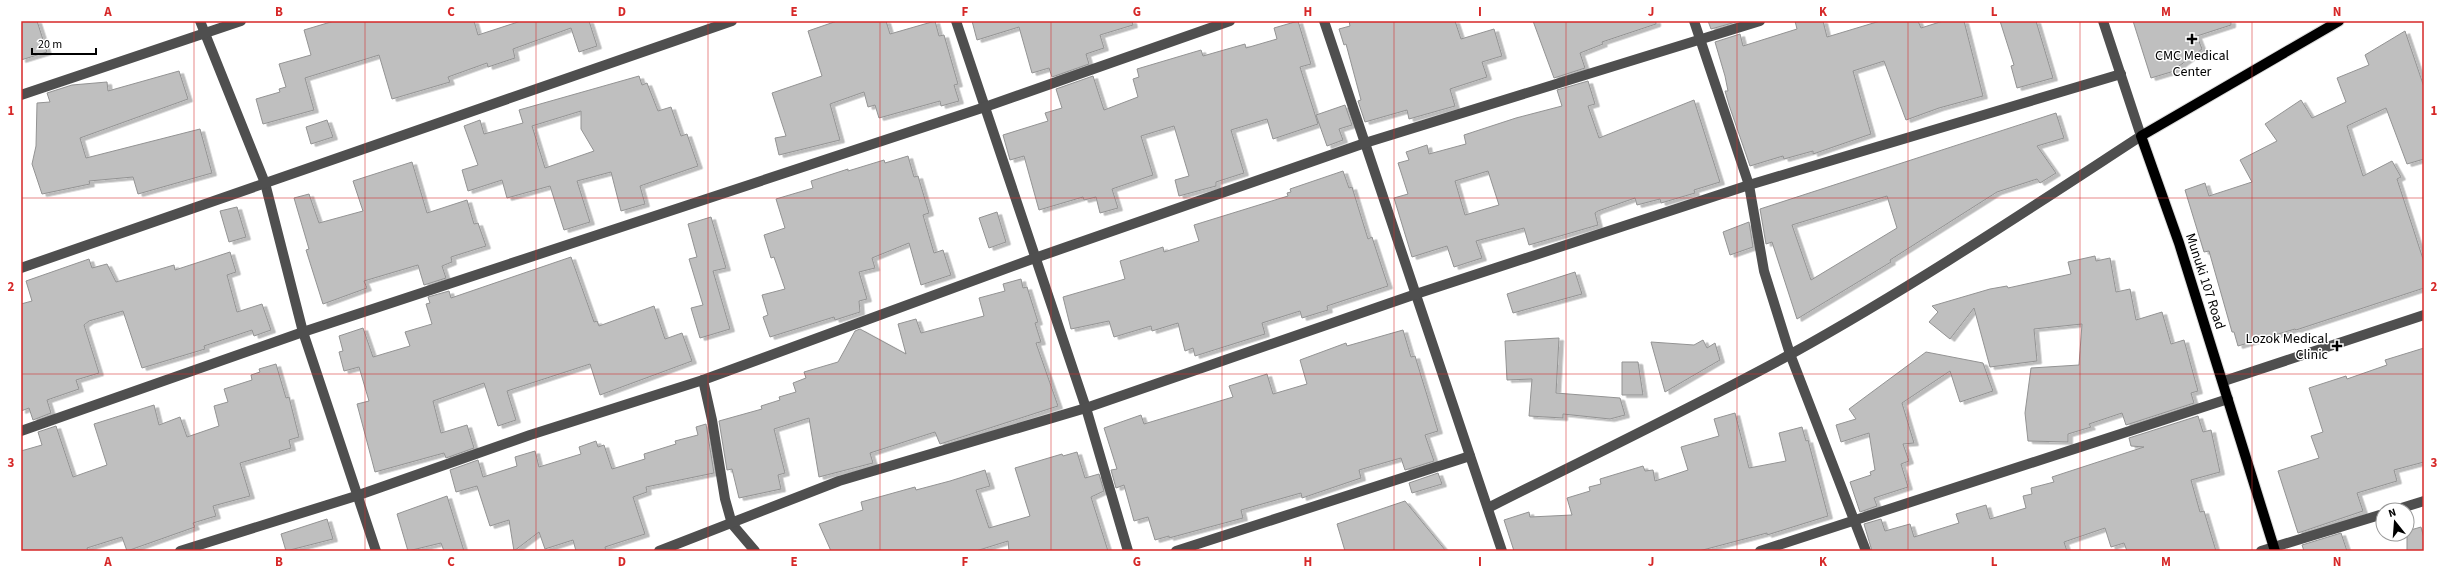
<svg xmlns="http://www.w3.org/2000/svg" width="2445" height="572" font-family="'Source Sans 3',sans-serif">
	<style>
		.building { fill: #bfbfbf; stroke: #939393; fill-rule: evenodd; filter: url(#shadow) }
		.lines { fill: none; stroke-linecap: round; stroke-linejoin: round }
		.major-casing { stroke: #dbdbdb; stroke-width: 12 }
		.minor { stroke: #4f4f4f; stroke-width: 10 }
		.major { stroke: #000; stroke-width: 10 }
		.grid { fill: none; stroke: #d62828; stroke-width: 1; stroke-opacity: 0.55 }
		.poi-dot { fill: #000; stroke: #fff; stroke-width: 1.5 }
		.labels { text-anchor: middle; stroke-width: 3; stroke-linejoin: round; paint-order: stroke }
		.poi-label { font-size: 14px; fill: #000; stroke: #fff }
		.street-label { font-size: 14px; fill: #000; stroke: #fff }
		.neatline { fill: none; stroke: #d62828; stroke-width: 1.5 }
		.grid-label { font-size: 13px; text-anchor: middle; font-weight: bold; fill: #d62828 }
	</style>
	<defs>
		<filter id="shadow"><feDropShadow dx="4.5" dy="2.5" stdDeviation="0" flood-color="#0004"/></filter>
	</defs>
	<rect width="100%" height="100%" fill="#fff"/>
	<!-- building -->
	<g class="building">
		<polygon points="21,21 37,21 47,52 21,60"/>
		<polygon points="334,21 474,21 478,35 521,21 589,21 597,46 579,52 571,28 513,49 515,58 488,67 487,63 448,77 450,82 392,99 379,55 305,78 314,110 263,124 256,99 280,92 279,89 286,87 279,64 311,55 304,30"/>
		<polygon points="837,21 886,21 890,34 935,21 939,36 944,35 958,84 954,85 959,101 941,106 940,101 879,118 875,105 868,107 864,92 830,104 840,140 779,155 775,138 786,136 772,93 822,76 808,31"/>
		<polygon points="972,21 1132,21 1133,25 1100,35 1104,48 1086,54 1089,64 1052,77 1049,68 1032,73 1019,27 977,40"/>
		<polygon points="1298,21 1311,64 1300,67 1318,124 1273,139 1267,119 1231,130 1244,173 1216,182 1216,186 1179,196 1175,180 1189,176 1174,126 1141,136 1153,175 1112,189 1118,208 1100,213 1096,197 1084,200 1083,197 1039,210 1024,156 1010,160 1003,135 1048,121 1045,113 1062,108 1056,89 1093,76 1104,110 1138,97 1133,79 1139,77 1137,69 1201,50 1203,56 1245,44 1246,48 1277,39 1274,28"/>
		<polygon points="1349,21 1455,21 1461,39 1494,29 1502,56 1482,62 1487,77 1450,89 1455,106 1409,119 1407,110 1365,122 1358,101 1361,100 1346,44 1344,45 1339,29 1350,26"/>
		<polygon points="1533,21 1656,21 1656,24 1602,42 1603,44 1580,53 1585,68 1554,78"/>
		<polygon points="1708,21 1736,21 1736,22 1711,29"/>
		<polygon points="1795,21 1823,21 1827,37 1880,21 1918,21 1921,28 1943,21 1964,21 1983,96 1939,108 1906,120 1884,61 1853,71 1871,134 1813,154 1813,151 1784,159 1783,156 1750,166 1729,105 1725,91 1728,91 1725,76 1715,42 1740,34 1743,46 1797,29"/>
		<polygon points="2000,21 2036,21 2053,78 2017,88 2011,66 2014,65"/>
		<polygon points="2133,21 2231,21 2231,25 2197,36 2202,49 2171,72 2151,78"/>
		<polygon points="2405,31 2424,87 2424,159 2407,164 2386,108 2347,126 2363,176 2392,161 2401,177 2397,179 2424,262 2424,288 2296,330 2295,329 2238,346 2234,332 2232,332 2209,251 2204,252 2185,190 2205,183 2209,196 2252,182 2240,160 2277,141 2265,124 2301,100 2312,118 2346,102 2337,78 2369,65 2365,55"/>
		<polygon points="179,71 188,99 80,138 86,158 200,129 212,173 138,194 133,177 89,181 90,184 42,194 32,164 36,146 37,103 50,102 47,93 72,85 107,82 108,91"/>
		<path d="M 639,76 L 642,85 L 647,83 L 658,111 L 671,107 L 681,136 L 687,134 L 698,166 L 640,186 L 645,204 L 621,211 L 611,172 L 577,181 L 590,222 L 564,230 L 550,186 L 507,198 L 502,180 L 468,191 L 462,170 L 478,165 L 464,126 L 480,120 L 484,134 L 523,123 L 519,110 ZM 581,111 L 581,129 L 594,151 L 545,168 L 532,126 Z"/>
		<path d="M 1588,81 L 1595,104 L 1588,106 L 1599,138 L 1694,100 L 1720,182 L 1694,190 L 1695,193 L 1661,203 L 1660,199 L 1637,205 L 1635,198 L 1598,211 L 1595,213 L 1598,225 L 1529,245 L 1524,228 L 1476,241 L 1482,258 L 1454,267 L 1447,246 L 1412,257 L 1394,198 L 1408,194 L 1398,163 L 1409,160 L 1406,152 L 1427,145 L 1429,154 L 1466,144 L 1464,135 L 1516,118 L 1562,106 L 1557,90 ZM 1488,171 L 1499,205 L 1465,215 L 1455,181 Z"/>
		<polygon points="1345,105 1352,125 1339,129 1343,140 1327,146 1316,115"/>
		<path d="M 2056,113 L 2064,138 L 2037,146 L 2056,173 L 2040,183 L 2037,179 L 1997,192 L 1890,260 L 1891,262 L 1797,319 L 1772,242 L 1766,244 L 1760,209 ZM 1887,196 L 1897,228 L 1811,280 L 1792,225 Z"/>
		<polygon points="327,120 333,137 311,144 306,127"/>
		<polygon points="908,156 914,177 918,176 929,213 923,215 934,253 943,250 951,275 921,285 909,243 872,258 875,268 859,272 867,299 859,301 860,312 835,320 834,317 770,337 763,317 768,315 762,295 785,289 774,257 771,258 764,235 785,228 776,199 813,188 811,181 848,169 848,171 884,160 885,163"/>
		<polygon points="412,162 427,213 467,200 474,224 478,223 486,246 451,257 452,262 442,266 446,278 424,285 418,265 364,281 367,288 323,304 306,250 309,249 294,198 309,194 319,223 363,211 353,181"/>
		<polygon points="1343,171 1349,188 1352,187 1368,239 1372,237 1388,286 1327,306 1328,310 1302,318 1300,311 1262,323 1265,334 1195,356 1193,348 1185,351 1178,323 1152,331 1151,326 1114,337 1109,321 1071,329 1063,297 1125,279 1120,261 1163,247 1164,252 1199,241 1194,225 1288,196 1287,193 1291,192 1290,189"/>
		<polygon points="237,207 246,237 229,242 220,211"/>
		<polygon points="997,212 1006,242 989,248 979,218"/>
		<polygon points="711,217 726,268 713,271 730,329 700,338 691,308 703,305 689,259 697,257 688,224"/>
		<polygon points="1749,222 1753,247 1730,255 1723,232"/>
		<polygon points="230,252 236,272 227,275 237,312 262,304 271,330 254,336 252,330 204,346 205,349 142,368 123,311 89,321 84,325 99,373 76,380 79,389 47,400 51,413 33,420 29,408 21,411 21,304 32,301 26,281 89,259 92,268 107,264 116,282 174,265 175,270"/>
		<polygon points="2095,256 2096,261 2110,258 2116,292 2130,289 2136,320 2162,312 2171,344 2184,340 2198,391 2191,393 2194,403 2126,425 2122,413 2089,424 2091,427 2068,434 2068,442 2028,441 2025,413 2031,368 2079,365 2082,324 2034,329 2037,361 1990,367 1974,308 1950,339 1929,322 1938,312 1932,306 1990,289 2007,286 2008,288 2071,274 2068,262"/>
		<polygon points="571,257 594,322 597,321 599,326 654,306 665,339 682,333 692,361 600,395 590,364 507,391 516,420 498,426 484,383 433,401 441,433 467,425 474,448 446,458 444,453 375,472 357,404 369,401 359,367 344,371 339,352 343,351 339,336 363,328 373,357 410,346 405,332 432,324 426,304 430,303 428,297 449,291 451,298"/>
		<polygon points="1575,272 1582,294 1513,313 1507,294"/>
		<polygon points="1021,279 1023,288 1027,287 1038,322 1035,323 1041,342 1036,343 1058,406 940,444 935,432 870,453 873,463 819,477 809,418 774,429 785,473 778,475 781,489 739,498 732,469 727,470 719,421 762,409 761,406 780,400 779,397 796,392 793,383 806,378 804,372 838,362 855,331 860,329 906,354 898,324 916,319 921,333 984,316 979,298 1005,291 1003,284"/>
		<polygon points="1403,330 1411,357 1415,356 1438,431 1425,435 1434,461 1405,470 1401,458 1359,470 1361,478 1302,498 1301,493 1241,510 1243,518 1169,538 1169,536 1155,540 1148,517 1134,521 1124,485 1116,488 1111,470 1117,469 1104,428 1141,415 1144,424 1233,397 1229,386 1267,374 1273,394 1307,384 1300,360 1346,343 1347,346"/>
		<polygon points="1559,338 1556,393 1620,398 1625,415 1610,419 1563,414 1563,418 1529,416 1532,379 1507,380 1505,341"/>
		<polygon points="1703,340 1707,348 1715,343 1720,360 1665,392 1651,342 1694,345"/>
		<polygon points="2424,348 2424,462 2394,470 2397,481 2357,493 2363,511 2298,533 2278,471 2319,458 2311,436 2323,432 2309,388 2346,376 2347,379 2387,365 2385,360"/>
		<polygon points="1926,352 1983,363 1993,391 1960,402 1950,371 1902,403 1914,443 1903,444 1909,461 1901,464 1908,487 1874,498 1877,506 1860,512 1850,482 1871,475 1870,472 1875,470 1869,433 1841,442 1836,425 1856,419 1849,409"/>
		<polygon points="1622,362 1638,362 1643,395 1622,395"/>
		<polygon points="276,364 286,398 289,397 299,437 289,440 291,448 240,463 250,496 213,506 216,516 193,523 195,527 127,551 122,537 87,548 88,551 21,551 21,451 42,445 38,432 56,426 73,477 107,465 94,424 154,405 159,425 180,417 187,437 219,426 214,406 228,402 224,389 252,380 251,375 260,372 259,369"/>
		<polygon points="1735,413 1749,468 1786,461 1779,433 1802,427 1806,441 1808,440 1828,516 1767,535 1767,533 1699,551 1514,551 1504,520 1529,512 1530,517 1572,515 1567,498 1590,491 1589,487 1601,484 1600,479 1643,466 1645,471 1653,470 1655,481 1688,470 1681,447 1719,436 1714,419"/>
		<polygon points="2198,416 2203,432 2211,430 2220,472 2191,480 2200,512 2204,511 2216,551 2127,551 2124,543 2111,547 2105,528 2064,542 2067,551 1872,551 1864,524 1881,519 1885,531 1910,524 1914,537 1959,523 1956,514 1986,505 1990,519 2026,508 2023,496 2032,494 2031,488 2054,482 2052,477 2144,447 2131,446 2129,438"/>
		<polygon points="706,424 714,473 646,487 647,492 633,497 645,534 605,547 606,551 576,551 573,540 545,549 539,532 514,551 509,520 490,526 477,486 456,492 450,470 478,460 483,477 517,466 515,457 535,451 539,467 581,454 579,447 596,441 598,447 604,445 612,469 645,459 644,454 676,444 675,441 698,435 696,427"/>
		<polygon points="1077,452 1085,478 1099,474 1104,491 1091,497 1108,551 1009,551 1008,541 976,551 831,551 819,524 863,510 861,502 915,487 916,490 950,481 985,470 990,486 976,490 989,528 1027,517 1030,516 1015,468 1062,454 1063,456"/>
		<polygon points="1438,473 1442,484 1412,493 1409,483"/>
		<polygon points="447,496 464,551 444,551 441,543 408,551 397,514"/>
		<polygon points="1405,501 1446,551 1345,551 1337,524"/>
		<polygon points="327,519 333,539 286,551 281,534"/>
		<polygon points="2421,527 2424,538 2424,551 2407,551 2407,531"/>
		<polygon points="2341,533 2347,551 2304,551 2302,545"/>
	</g>
	<g class="lines">
		<defs>
			<polyline id="major" points="2275,551 2179,243 2141,136 2339,21"/>
		</defs>
		<!-- major casing -->
		<use href="#major" class="major-casing"/>
		<!-- minor -->
		<g class="minor">
			<polyline points="200,21 265,183 303,332 376,551"/>
			<polyline points="956,21 1086,408 1128,551"/>
			<polyline points="1324,21 1502,551"/>
			<polyline points="1694,21 1749,185 1764,271 1790,354 1866,551"/>
			<polyline points="21,95 241,21"/>
			<polyline points="21,268 732,21"/>
			<polyline points="703,380 712,420 725,499 732,524 755,551"/>
			<polyline points="2224,381 2424,315"/>
			<polyline points="21,431 303,332 985,107 1230,21"/>
			<path d="M 1488,508 C 1589,457 1692,408 1791,354 C 1912,287 2026,211 2141,136 L 2103,21"/>
			<polyline points="2395,510 2424,501"/>
			<polyline points="180,551 356,496 530,435 703,380 1035,258 1365,143 1760,21"/>
			<polyline points="659,551 839,481 1086,408 1416,294 1749,185 2121,74"/>
			<polyline points="1176,551 1470,456"/>
			<polyline points="1760,551 2228,399"/>
			<polyline points="2261,551 2383,514"/>
		</g>
		<!-- major -->
		<use href="#major" class="major"/>
	</g>
	<!-- grid -->
	<path class="grid" d="M 194,21 L 194,551M 365,21 L 365,551M 536,21 L 536,551M 708,21 L 708,551M 880,21 L 880,551M 1051,21 L 1051,551M 1222,21 L 1222,551M 1394,21 L 1394,551M 1566,21 L 1566,551M 1737,21 L 1737,551M 1908,21 L 1908,551M 2080,21 L 2080,551M 2252,21 L 2252,551M 21,198 L 2424,198M 21,374 L 2424,374"/>
	<!-- markers -->
	<g class="poi-dot">
		<path d="M2190 33h4v4h4v4h-4v4h-4v-4h-4v-4h4z"/>
		<path d="M2335 340h4v4h4v4h-4v4h-4v-4h-4v-4h4z"/>
	</g>
	<g class="labels">
		<!-- poi labels -->
		<g class="poi-label">
			<text x="2192" y="60">CMC Medical<tspan x="2192" dy="16">Center</tspan></text>
			<text x="2328" y="343" text-anchor="end">Lozok Medical<tspan x="2328" dy="16">Clinic</tspan></text>
		</g>
		<!-- street labels -->
		<g class="street-label">
			<text transform="translate(2206 281) rotate(72)" y="5">Munuki 107 Road</text>
		</g>
	</g>
	<!-- border -->
	<rect width="2445" height="572" fill="none" stroke="#ffffff" stroke-width="44"/>
	<!-- north arrow -->
	<g transform="translate(2395 522) rotate(343)"><circle r="19" fill="#ffffff" stroke="#999999"/>
	<path d="M0-3L7 15L0 10L-7 15Z" fill="#000000"/>
	<text y="-6" font-size="11" font-weight="bold" text-anchor="middle" fill="#000000">N</text>
	</g>
	<!-- scale -->
	<path d="M32 48v6h64v-6" fill="none" stroke="#000000" stroke-width="2"/>
	<text x="38" y="48" font-size="12" fill="#000000" stroke="#ffffff" stroke-width="3" paint-order="stroke">20 m</text>
	<rect x="22" y="22" width="2401" height="528" class="neatline"/>
	<g class="grid-label">
		<text x="108" y="16">A</text>
		<text x="279" y="16">B</text>
		<text x="451" y="16">C</text>
		<text x="622" y="16">D</text>
		<text x="794" y="16">E</text>
		<text x="965" y="16">F</text>
		<text x="1137" y="16">G</text>
		<text x="1308" y="16">H</text>
		<text x="1480" y="16">I</text>
		<text x="1651" y="16">J</text>
		<text x="1823" y="16">K</text>
		<text x="1994" y="16">L</text>
		<text x="2166" y="16">M</text>
		<text x="2337" y="16">N</text>
		<text x="11" y="115">1</text>
		<text x="2434" y="115">1</text>
		<text x="11" y="291">2</text>
		<text x="2434" y="291">2</text>
		<text x="11" y="467">3</text>
		<text x="2434" y="467">3</text>
		<text x="108" y="566">A</text>
		<text x="279" y="566">B</text>
		<text x="451" y="566">C</text>
		<text x="622" y="566">D</text>
		<text x="794" y="566">E</text>
		<text x="965" y="566">F</text>
		<text x="1137" y="566">G</text>
		<text x="1308" y="566">H</text>
		<text x="1480" y="566">I</text>
		<text x="1651" y="566">J</text>
		<text x="1823" y="566">K</text>
		<text x="1994" y="566">L</text>
		<text x="2166" y="566">M</text>
		<text x="2337" y="566">N</text>
	</g>
</svg>
